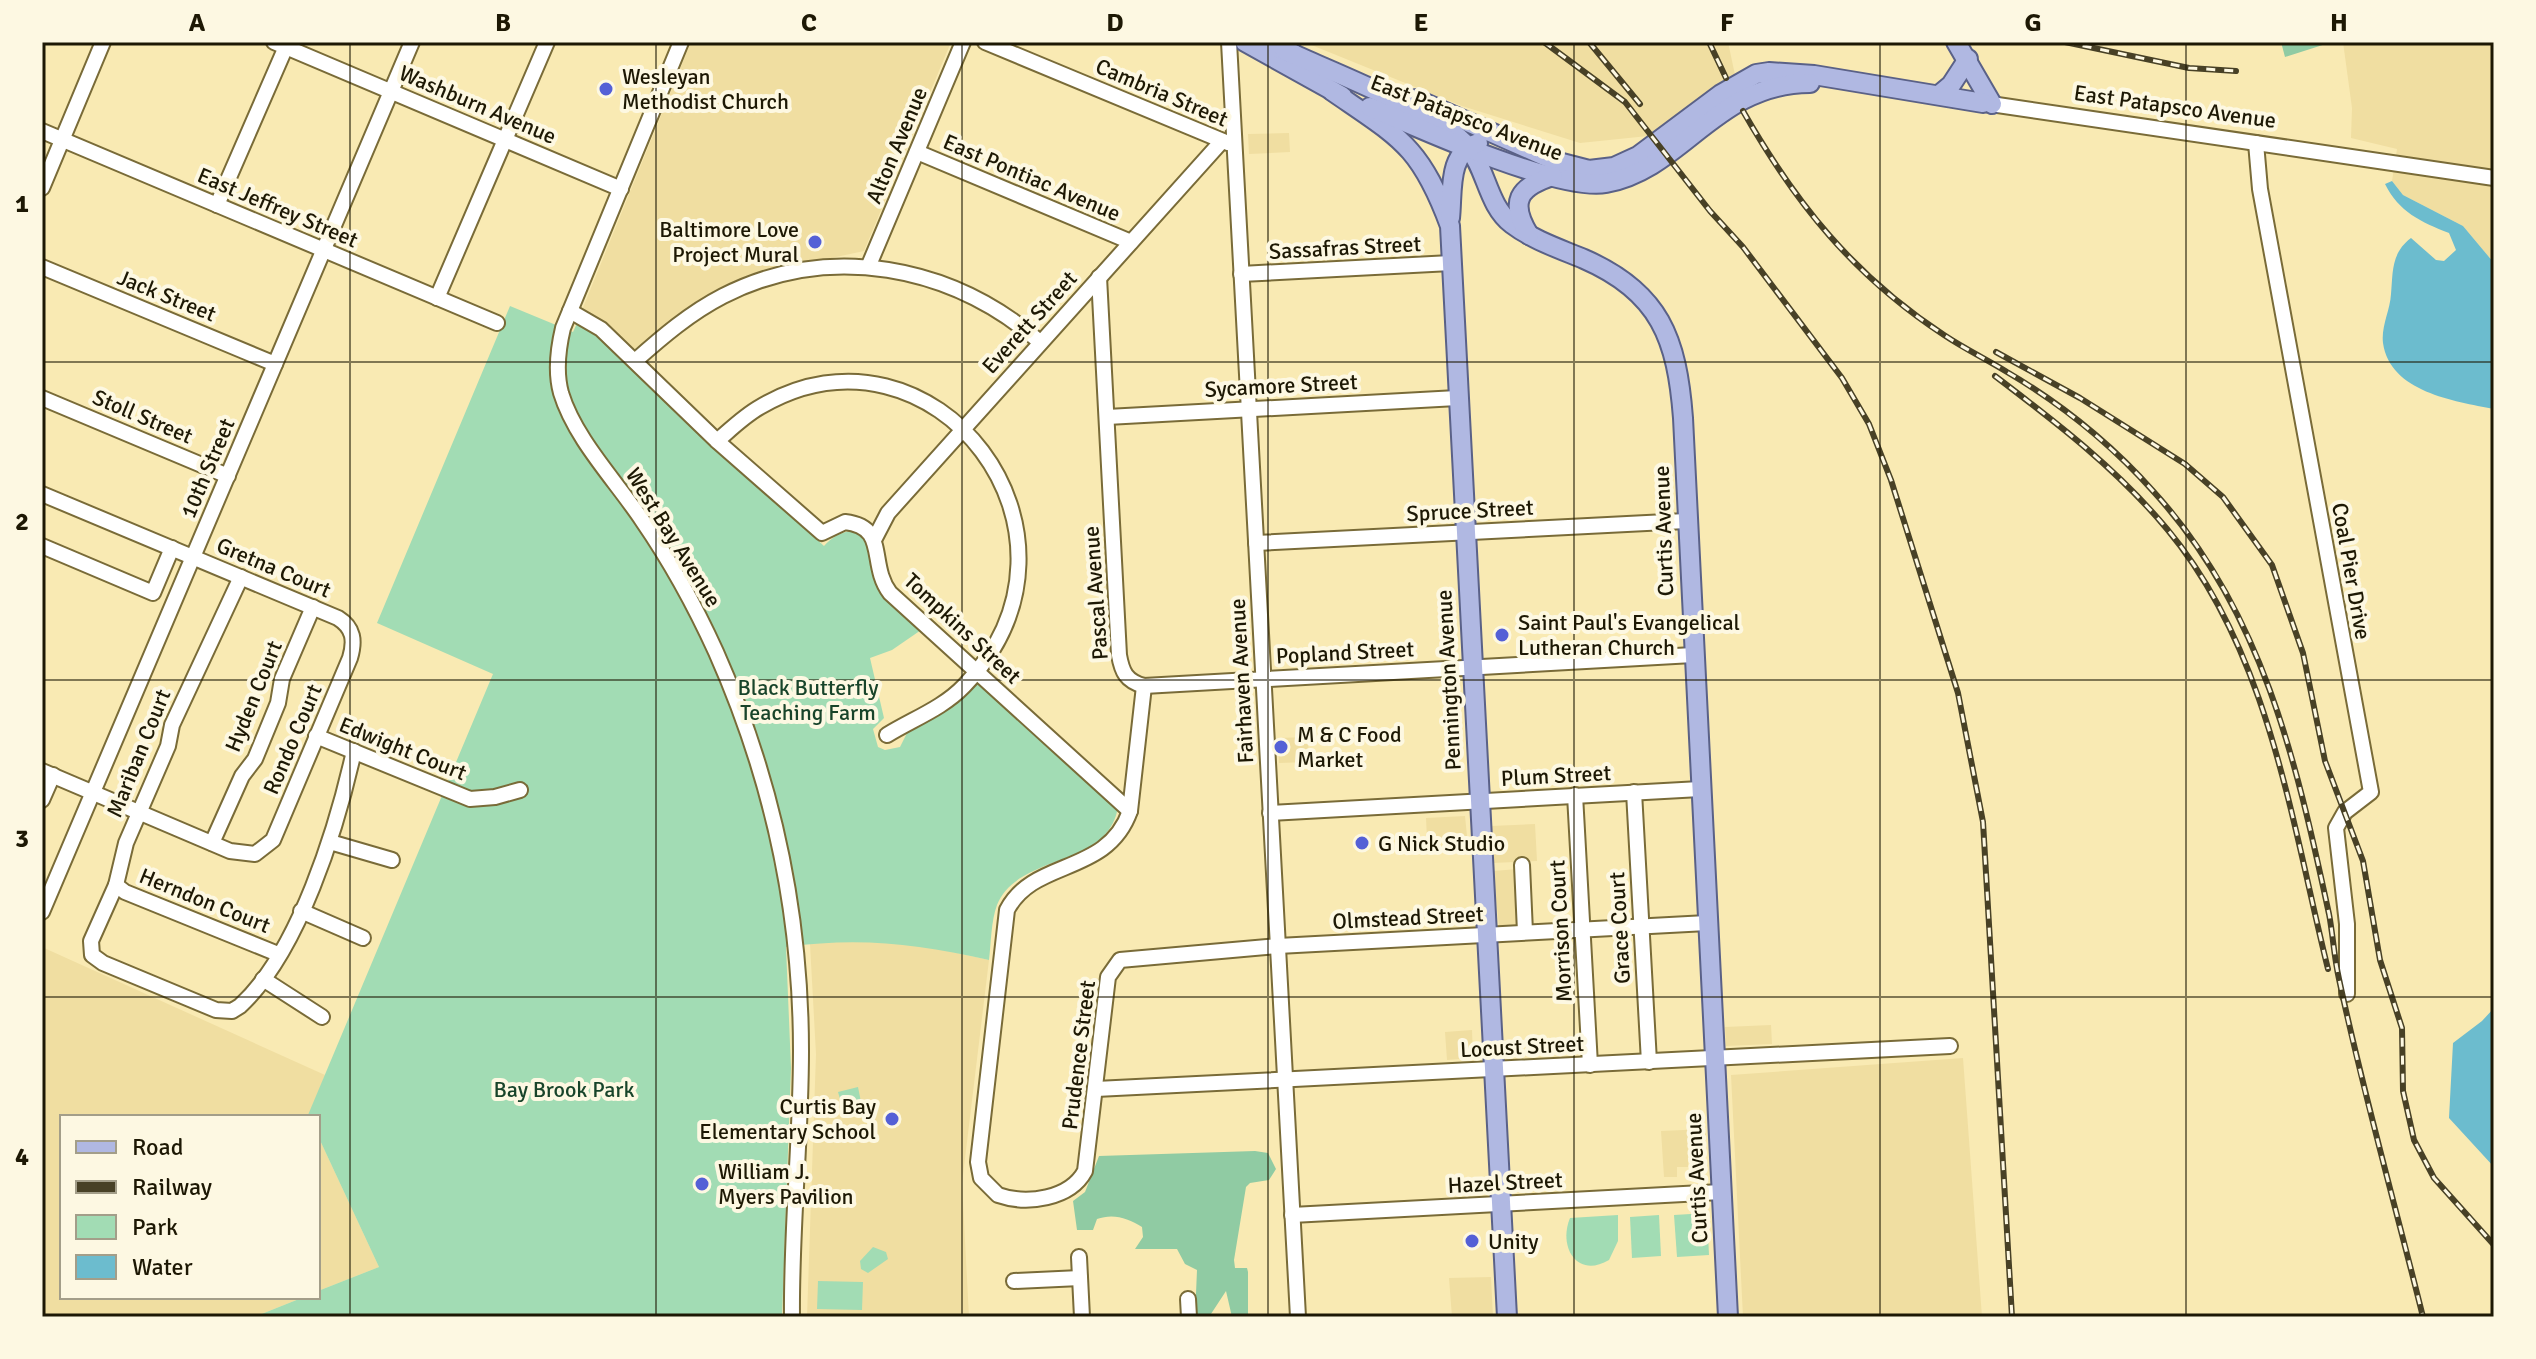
<svg xmlns="http://www.w3.org/2000/svg" width="2536" height="1359" font-family="Signika,sans-serif">
	<style>
		.built { fill: #f0dea1 }
		.green { fill: #a2dcb4 }
		.forest { fill: #90cba3 }
		.water { fill: #6cbcce }
		.lines { fill: none; stroke-linecap: round; stroke-linejoin: round }
		.minor-casing { stroke: #796b38; stroke-width: 18 }
		.major-casing { stroke: #5a6187; stroke-width: 22 }
		.minor { stroke: #fff; stroke-width: 14 }
		.major { stroke: #b0b8e2; stroke-width: 18 }
		.rail-casing { stroke: #484126; stroke-width: 6 }
		.rail { stroke: #fdf8e2; stroke-width: 3; stroke-dasharray: 9; stroke-linecap: butt }
		.grid { fill: none; stroke: #1d1804; stroke-width: 2; stroke-opacity: 0.55 }
		.poi-dot { fill: #5460d6; stroke: #fdf8e2; stroke-width: 3 }
		.labels { text-anchor: middle; stroke-width: 8; stroke-linejoin: round; paint-order: stroke }
		.poi-label { font-size: 22px; fill: #1d1804; stroke: #fdf8e2; text-anchor: start }
		.street-label { font-size: 22px; fill: #1d1804; stroke: #fdf8e2 }
		.park-label { font-size: 22px; fill: #18442a; stroke: #fdf8e2 }
		.neatline { fill: none; stroke: #1d1804; stroke-width: 3 }
		.grid-label { font-size: 26px; text-anchor: middle; font-weight: bold; fill: #1d1804 }
	</style>
	<rect width="100%" height="100%" fill="#f9eab3"/>
	<!-- built -->
	<g class="built">
		<polygon points="691,42 951,42 864,251 794,266 633,349 582,310"/>
		<polygon points="1304,42 1728,42 1735,75 1648,136 1580,143 1462,106"/>
		<polygon points="2343,42 2494,42 2494,263 2463,226 2403,195 2392,181 2397,149 2351,138 2352,108"/>
		<polygon points="1289,133 1290,152 1249,154 1248,134"/>
		<polygon points="1308,737 1309,762 1279,763 1278,738"/>
		<polygon points="1465,816 1467,836 1427,839 1426,818"/>
		<polygon points="1535,824 1537,861 1492,863 1491,826"/>
		<polygon points="1518,869 1521,925 1499,926 1493,871"/>
		<polygon points="840,940 917,944 989,960 962,1183 969,1317 807,1317 816,1054 810,944"/>
		<polygon points="42,947 325,1075 309,1117 62,1117 62,1297 304,1297 254,1317 44,1317"/>
		<polygon points="1771,1025 1772,1044 1726,1046 1725,1027"/>
		<polygon points="1472,1030 1473,1058 1447,1060 1445,1032"/>
		<polygon points="1963,1058 1982,1317 1743,1317 1731,1075"/>
		<polygon points="1706,1129 1706,1153 1688,1155 1688,1167 1677,1167 1677,1177 1664,1177 1661,1131"/>
		<polygon points="318,1136 379,1267 318,1291"/>
		<polygon points="1491,1277 1493,1317 1452,1317 1449,1278"/>
	</g>
	<!-- green -->
	<g class="green">
		<path d="M 510,306 L 573,332 L 578,321 L 601,335 L 824,546 C 835,533 860,521 870,545 C 873,552 870,562 874,570 C 884,590 909,610 924,628 L 892,650 L 870,658 L 884,718 L 873,729 L 878,747 L 885,750 L 900,747 L 909,729 L 978,682 L 1118,807 C 1108,869 1019,852 997,905 C 991,921 991,943 989,960 C 916,944 861,937 786,947 L 791,1068 L 782,1317 L 254,1317 L 304,1297 L 318,1297 L 318,1291 L 379,1267 L 318,1136 L 318,1117 L 308,1115 L 493,674 L 377,623 Z"/>
		<polygon points="858,1087 863,1112 845,1116 838,1092"/>
		<polygon points="1707,1213 1709,1255 1677,1257 1674,1215"/>
		<path d="M 1618,1215 L 1618,1241 L 1609,1260 C 1577,1279 1558,1247 1570,1218 Z"/>
		<polygon points="1659,1215 1661,1256 1632,1258 1630,1217"/>
		<polygon points="873,1247 886,1252 888,1259 868,1273 861,1269 860,1261"/>
		<polygon points="818,1281 863,1282 862,1310 817,1309"/>
	</g>
	<!-- forest -->
	<g class="forest">
		<polygon points="2281,42 2332,42 2285,57"/>
		<path d="M 1255,1151 L 1268,1153 L 1276,1169 L 1269,1180 L 1250,1183 L 1246,1187 L 1234,1260 L 1235,1268 L 1247,1268 L 1248,1272 L 1248,1317 L 1232,1317 L 1226,1291 L 1209,1317 L 1195,1317 L 1197,1270 L 1185,1264 L 1177,1249 L 1135,1249 L 1143,1237 L 1142,1227 C 1128,1218 1113,1213 1097,1219 L 1093,1230 L 1077,1230 L 1073,1201 L 1085,1192 L 1099,1156 Z"/>
	</g>
	<!-- water -->
	<g class="water">
		<path d="M 2392,181 L 2403,195 L 2463,226 L 2494,263 L 2494,409 C 2454,401 2390,392 2383,343 C 2381,326 2390,311 2391,294 C 2393,272 2391,253 2411,238 L 2436,260 L 2444,261 L 2456,250 L 2449,233 C 2421,222 2399,212 2385,184 Z"/>
		<polygon points="2494,1008 2494,1167 2449,1118 2453,1043 2482,1021"/>
	</g>
	<g class="lines">
		<defs>
			<g id="minor">
				<polyline points="274,42 621,189"/>
				<path d="M 681,42 L 563,328 C 558,349 555,371 561,393 C 575,439 616,481 642,520 C 671,562 695,606 716,652 C 772,778 801,914 801,1051 C 801,1140 791,1228 792,1317"/>
				<polyline points="985,42 1228,143"/>
				<polyline points="1229,42 1298,1317"/>
				<polyline points="1984,103 2494,178"/>
				<polyline points="42,131 497,323"/>
				<polyline points="2256,143 2260,189 2371,792 2345,812 2336,828 2347,924 2347,994"/>
				<polyline points="917,152 1131,242"/>
				<polyline points="42,188 103,42"/>
				<polyline points="217,205 288,42"/>
				<polyline points="869,265 963,42"/>
				<polyline points="42,267 275,364"/>
				<polyline points="1241,274 1451,263"/>
				<path d="M 1099,277 L 1119,655 C 1122,672 1126,681 1144,686 L 1693,655"/>
				<polyline points="437,298 547,42"/>
				<path d="M 570,311 L 601,329 L 717,441 L 822,533 L 845,522 C 889,527 868,564 890,593 L 1130,811"/>
				<path d="M 635,361 C 662,337 690,313 723,296 C 829,242 951,265 1040,342"/>
				<polyline points="42,398 228,476"/>
				<polyline points="1107,417 1457,398"/>
				<path d="M 717,441 C 731,429 744,416 760,407 C 933,305 1111,534 964,686 C 943,708 913,719 887,735"/>
				<path d="M 42,494 L 338,618 C 354,628 355,641 350,658 L 273,840 L 255,854 L 230,851 L 42,771"/>
				<polyline points="875,538 888,513 1222,141"/>
				<polyline points="1256,543 1686,521"/>
				<polyline points="42,546 153,593 172,548"/>
				<path d="M 241,577 L 172,725 L 168,746 L 126,843 L 116,885 L 91,941 L 92,955 L 103,963 L 216,1010 L 232,1011 L 240,1006 C 299,952 337,827 354,751"/>
				<path d="M 1144,686 L 1130,811 C 1107,876 1034,858 1007,910 L 978,1162 L 981,1178 L 998,1195 C 1027,1205 1070,1199 1085,1171 L 1108,977 L 1120,960 L 1278,946 L 1707,923"/>
				<polyline points="316,736 470,799 495,797 520,790"/>
				<polyline points="1634,792 1649,1062"/>
				<polyline points="1575,795 1590,1065"/>
				<polyline points="42,800 53,775"/>
				<polyline points="1270,813 1700,789"/>
				<polyline points="330,842 392,860"/>
				<polyline points="212,843 242,776 255,759 278,703 282,679 313,607"/>
				<polyline points="1522,865 1525,932"/>
				<polyline points="116,885 125,892 278,954"/>
				<polyline points="301,911 363,938"/>
				<polyline points="42,912 412,42"/>
				<polyline points="263,979 322,1017"/>
				<polyline points="1096,1089 1950,1046"/>
				<polyline points="1292,1215 1721,1192"/>
				<polyline points="1079,1257 1082,1317"/>
				<polyline points="1014,1281 1080,1278"/>
				<polyline points="1188,1299 1189,1317"/>
			</g>
			<g id="major">
				<polyline points="1245,42 1342,96"/>
				<polyline points="1259,42 1294,54"/>
				<polyline points="1956,42 1992,104"/>
				<path d="M 1284,50 C 1327,70 1440,113 1467,146 C 1487,169 1487,205 1512,224 C 1533,240 1560,249 1584,259 C 1660,292 1677,339 1683,418 L 1728,1317"/>
				<path d="M 1332,91 C 1400,138 1420,145 1450,226 L 1507,1317"/>
				<polyline points="1939,95 1951,85 1968,59"/>
				<polyline points="1416,99 1558,162 1589,170 1614,167 1638,156 1721,94 1756,74 1769,72 1814,75 1983,103"/>
				<path d="M 1370,107 C 1418,128 1560,192 1606,183 C 1683,169 1716,83 1810,83"/>
				<path d="M 1450,218 C 1453,191 1447,153 1478,143"/>
				<path d="M 1529,235 C 1509,202 1518,187 1553,176"/>
			</g>
		</defs>
		<!-- minor casing -->
		<use href="#minor" class="minor-casing"/>
		<!-- major casing -->
		<use href="#major" class="major-casing"/>
		<!-- minor -->
		<use href="#minor" class="minor"/>
		<!-- major -->
		<use href="#major" class="major"/>
		<defs>
			<g id="rail">
				<polyline points="1544,42 1625,102 1710,211 1743,247 1842,378 1869,424 1891,480 1958,693 1983,822 2012,1317"/>
				<polyline points="1589,42 1640,104"/>
				<polyline points="1709,42 1726,78"/>
				<polyline points="2065,42 2189,68 2236,71"/>
				<path d="M 1743,111 C 1796,204 1854,276 1944,335 C 1965,349 1986,359 2007,372 C 2060,403 2112,445 2153,491 C 2262,610 2296,760 2329,914 C 2333,935 2334,957 2339,979 C 2363,1092 2395,1204 2423,1317"/>
				<polyline points="1996,352 2080,398 2185,464 2223,497 2272,565 2303,653 2325,761 2363,861 2380,960 2402,1028 2403,1091 2414,1140 2434,1178 2494,1245"/>
				<path d="M 1995,376 C 2057,423 2117,469 2167,529 C 2269,651 2291,820 2328,969"/>
			</g>
		</defs>
		<!-- rail casing -->
		<use href="#rail" class="rail-casing"/>
		<!-- rail -->
		<use href="#rail" class="rail"/>
	</g>
	<!-- grid -->
	<path class="grid" d="M 350,42 L 350,1317M 656,42 L 656,1317M 962,42 L 962,1317M 1268,42 L 1268,1317M 1574,42 L 1574,1317M 1880,42 L 1880,1317M 2186,42 L 2186,1317M 42,362 L 2494,362M 42,680 L 2494,680M 42,997 L 2494,997"/>
	<!-- markers -->
	<g class="poi-dot">
		<circle cx="606" cy="89" r="8"/>
		<circle cx="815" cy="242" r="8"/>
		<circle cx="1502" cy="635" r="8"/>
		<circle cx="1281" cy="747" r="8"/>
		<circle cx="1362" cy="843" r="8"/>
		<circle cx="892" cy="1119" r="8"/>
		<circle cx="702" cy="1184" r="8"/>
		<circle cx="1472" cy="1241" r="8"/>
	</g>
	<g class="labels">
		<!-- poi labels -->
		<g class="poi-label">
			<text x="622" y="84">Wesleyan<tspan x="622" dy="25">Methodist Church</tspan></text>
			<text x="799" y="237" text-anchor="end">Baltimore Love<tspan x="799" dy="25">Project Mural</tspan></text>
			<text x="1518" y="630">Saint Paul's Evangelical<tspan x="1518" dy="25">Lutheran Church</tspan></text>
			<text x="1297" y="742">M &amp; C Food<tspan x="1297" dy="25">Market</tspan></text>
			<text x="1378" y="851">G Nick Studio</text>
			<text x="876" y="1114" text-anchor="end">Curtis Bay<tspan x="876" dy="25">Elementary School</tspan></text>
			<text x="718" y="1179">William J.<tspan x="718" dy="25">Myers Pavilion</tspan></text>
			<text x="1488" y="1249">Unity</text>
		</g>
		<!-- street labels -->
		<g class="street-label">
			<text transform="translate(1162 92) rotate(23)" y="8">Cambria Street</text>
			<text transform="translate(478 104) rotate(23)" y="8">Washburn Avenue</text>
			<text transform="translate(2175 106) rotate(8)" y="8">East Patapsco Avenue</text>
			<text transform="translate(1467 117) rotate(21)" y="8">East Patapsco Avenue</text>
			<text transform="translate(896 145) rotate(-67)" y="8">Alton Avenue</text>
			<text transform="translate(1032 177) rotate(23)" y="8">East Pontiac Avenue</text>
			<text transform="translate(278 207) rotate(23)" y="8">East Jeffrey Street</text>
			<text transform="translate(1345 247) rotate(-3)" y="8">Sassafras Street</text>
			<text transform="translate(167 295) rotate(22)" y="8">Jack Street</text>
			<text transform="translate(1029 322) rotate(-48)" y="8">Everett Street</text>
			<text transform="translate(1281 385) rotate(-3)" y="8">Sycamore Street</text>
			<text transform="translate(143 416) rotate(23)" y="8">Stoll Street</text>
			<text transform="translate(207 468) rotate(-67)" y="8">10th Street</text>
			<text transform="translate(1470 510) rotate(-3)" y="8">Spruce Street</text>
			<text transform="translate(1663 531) rotate(-92)" y="8">Curtis Avenue</text>
			<text transform="translate(674 537) rotate(58)" y="8">West Bay Avenue</text>
			<text transform="translate(274 567) rotate(23)" y="8">Gretna Court</text>
			<text transform="translate(2352 571) rotate(80)" y="8">Coal Pier Drive</text>
			<text transform="translate(1095 593) rotate(-94)" y="8">Pascal Avenue</text>
			<text transform="translate(963 628) rotate(43)" y="8">Tompkins Street</text>
			<text transform="translate(1345 652) rotate(-3)" y="8">Popland Street</text>
			<text transform="translate(1448 680) rotate(-93)" y="8">Pennington Avenue</text>
			<text transform="translate(1241 681) rotate(-93)" y="8">Fairhaven Avenue</text>
			<text transform="translate(253 696) rotate(-68)" y="8">Hyden Court</text>
			<text transform="translate(292 739) rotate(-67)" y="8">Rondo Court</text>
			<text transform="translate(403 748) rotate(22)" y="8">Edwight Court</text>
			<text transform="translate(138 753) rotate(-68)" y="8">Mariban Court</text>
			<text transform="translate(1556 775) rotate(-3)" y="8">Plum Street</text>
			<text transform="translate(205 900) rotate(22)" y="8">Herndon Court</text>
			<text transform="translate(1408 917) rotate(-3)" y="8">Olmstead Street</text>
			<text transform="translate(1619 928) rotate(-93)" y="8">Grace Court</text>
			<text transform="translate(1560 931) rotate(-93)" y="8">Morrison Court</text>
			<text transform="translate(1522 1046) rotate(-3)" y="8">Locust Street</text>
			<text transform="translate(1078 1055) rotate(-83)" y="8">Prudence Street</text>
			<text transform="translate(1696 1178) rotate(-93)" y="8">Curtis Avenue</text>
			<text transform="translate(1505 1182) rotate(-3)" y="8">Hazel Street</text>
		</g>
		<!-- park labels -->
		<g class="park-label">
			<text x="808" y="695">Black Butterfly<tspan x="808" dy="25">Teaching Farm</tspan></text>
			<text x="564" y="1097">Bay Brook Park</text>
		</g>
	</g>
	<!-- border -->
	<rect width="2536" height="1359" fill="none" stroke="#fdf8e2" stroke-width="88"/>
	<!-- legend -->
	<rect x="60" y="1115" width="260" height="184" fill="#fdf8e2" stroke="#a39e89" stroke-width="2"/>
	<rect x="76" y="1141" width="40" height="12" fill="#b0b8e2" stroke="#a39e89" stroke-width="2"/>
	<text x="132" y="1155" font-size="24" fill="#1d1804">Road</text>
	<rect x="76" y="1181" width="40" height="12" fill="#484126" stroke="#a39e89" stroke-width="2"/>
	<text x="132" y="1195" font-size="24" fill="#1d1804">Railway</text>
	<rect x="76" y="1215" width="40" height="24" fill="#a2dcb4" stroke="#a39e89" stroke-width="2"/>
	<text x="132" y="1235" font-size="24" fill="#1d1804">Park</text>
	<rect x="76" y="1255" width="40" height="24" fill="#6cbcce" stroke="#a39e89" stroke-width="2"/>
	<text x="132" y="1275" font-size="24" fill="#1d1804">Water</text>
	<rect x="44" y="44" width="2448" height="1271" class="neatline"/>
	<g class="grid-label">
		<text x="197" y="31">A</text>
		<text x="503" y="31">B</text>
		<text x="809" y="31">C</text>
		<text x="1115" y="31">D</text>
		<text x="1421" y="31">E</text>
		<text x="1727" y="31">F</text>
		<text x="2033" y="31">G</text>
		<text x="2339" y="31">H</text>
		<text x="22" y="212">1</text>
		<text x="22" y="530">2</text>
		<text x="22" y="847">3</text>
		<text x="22" y="1165">4</text>
	</g>
</svg>
